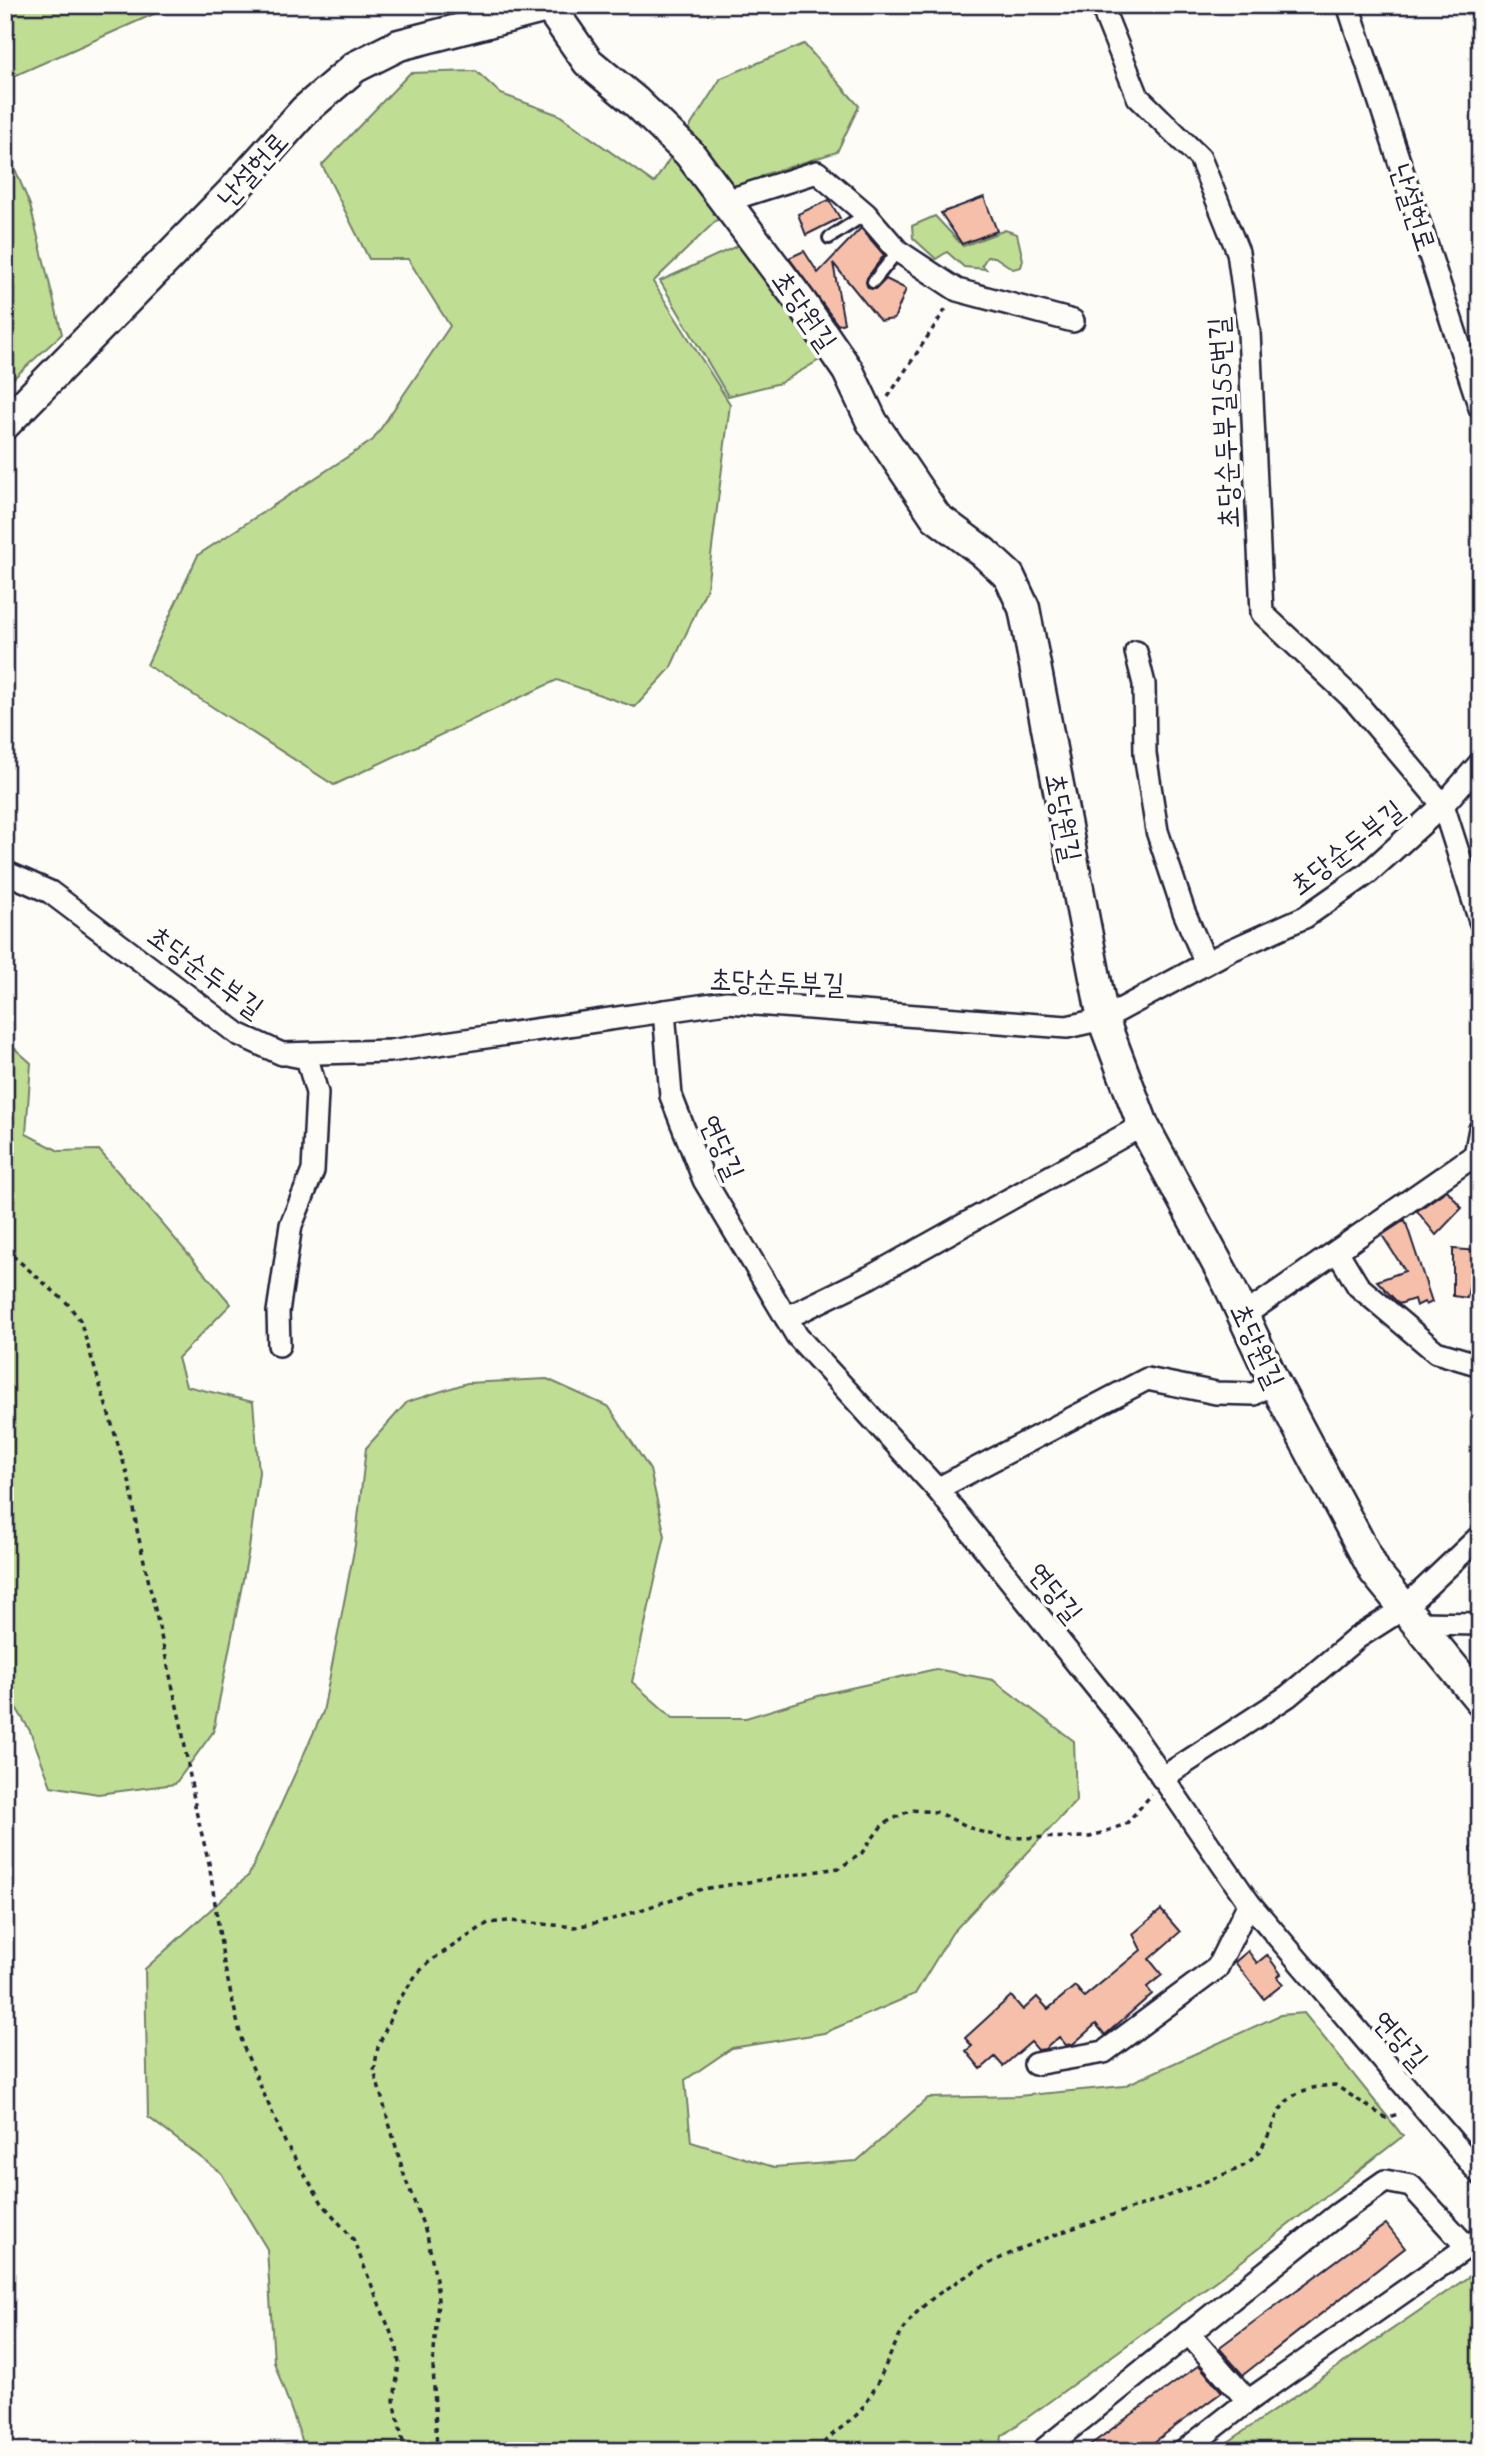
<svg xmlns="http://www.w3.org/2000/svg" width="1485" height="2456" font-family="'Indie Flower','Poor Story',sans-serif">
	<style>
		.green { fill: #c0dd94; stroke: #718068; stroke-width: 2 }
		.building { fill: #f6bfaa; stroke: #22223b; stroke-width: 2 }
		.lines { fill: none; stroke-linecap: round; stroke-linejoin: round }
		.lane-casing { stroke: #22223b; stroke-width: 16 }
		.street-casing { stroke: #22223b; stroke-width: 26 }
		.secondary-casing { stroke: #22223b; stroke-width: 35 }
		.path { stroke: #22223b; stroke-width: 3.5; stroke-dasharray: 5 5; stroke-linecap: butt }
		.lane { stroke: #fdfcf7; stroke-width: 10 }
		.street { stroke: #fdfcf7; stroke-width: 21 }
		.secondary { stroke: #fdfcf7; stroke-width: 30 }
		.labels { text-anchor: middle; stroke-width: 7; stroke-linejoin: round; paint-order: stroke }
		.street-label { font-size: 28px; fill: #22223b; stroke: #fdfcf7 }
	</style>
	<rect width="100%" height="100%" fill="#fdfcf7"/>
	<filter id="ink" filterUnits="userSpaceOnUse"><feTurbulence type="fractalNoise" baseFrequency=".0143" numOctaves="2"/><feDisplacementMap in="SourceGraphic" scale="14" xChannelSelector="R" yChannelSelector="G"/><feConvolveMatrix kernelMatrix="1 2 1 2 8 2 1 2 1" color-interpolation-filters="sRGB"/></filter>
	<g filter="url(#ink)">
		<!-- green -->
		<g class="green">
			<polygon points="5,5 174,5 5,80"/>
			<polygon points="804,44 859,106 837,152 763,175 653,282 730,404 707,588 670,669 635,707 557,680 334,785 147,665 198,555 373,440 450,326 408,259 369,259 322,165 410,73 476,71 501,94 559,115 654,183 721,78"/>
			<polygon points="5,145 30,205 62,334 5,386"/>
			<polygon points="935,216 963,246 1005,230 1017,234 1023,260 1021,267 1013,269 995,257 987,257 982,265 986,269 964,267 947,252 936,259 913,238 912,226"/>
			<polygon points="739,245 828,355 780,383 728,396 660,281"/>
			<polygon points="5,1040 31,1063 26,1134 59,1151 99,1150 231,1304 178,1358 186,1386 253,1402 259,1472 249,1549 213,1732 175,1784 98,1794 51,1786 30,1731 5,1689"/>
			<polygon points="547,1379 609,1407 650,1470 665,1536 632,1682 673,1718 746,1718 828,1693 936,1669 993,1680 1074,1741 1076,1801 952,1933 915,1994 824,2033 732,2048 685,2080 691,2142 774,2167 857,2161 928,2098 1018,2096 1124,2086 1280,2015 1304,2013 1403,2136 1229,2271 1002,2436 1000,2451 306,2451 274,2362 267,2249 221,2173 148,2117 145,1969 249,1875 323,1712 355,1545 366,1448 407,1402 467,1383"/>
			<polygon points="1480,2269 1480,2451 1215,2451"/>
		</g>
		<!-- building -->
		<g class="building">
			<polygon points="984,197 997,231 962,244 941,213"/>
			<polygon points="829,200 840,218 806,235 798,214"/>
			<polygon points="861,228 884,255 867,278 868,288 876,289 886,279 906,289 894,319 880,321 833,263 844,323 838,325 789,258 804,251 818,273"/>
			<polygon points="1447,1190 1462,1208 1436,1235 1417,1211"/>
			<polygon points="1405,1220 1432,1302 1426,1305 1424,1302 1416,1306 1414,1299 1399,1304 1377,1281 1405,1271 1382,1235"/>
			<polygon points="1453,1249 1480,1251 1480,1277 1471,1277 1467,1298 1453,1296"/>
			<polygon points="1161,1910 1180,1932 1149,1959 1162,1975 1147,1987 1152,1994 1105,2035 1096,2024 1073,2044 1066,2045 1059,2037 1045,2049 1038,2050 1031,2042 1003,2066 995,2057 981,2069 966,2051 972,2046 965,2038 1011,1996 1023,2010 1037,1997 1048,2009 1075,1986 1084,1997 1141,1950 1133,1934"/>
			<polygon points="1248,1951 1257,1963 1267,1955 1281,1974 1277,1977 1283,1984 1264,1999 1235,1962"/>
			<polygon points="1386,2224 1405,2248 1243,2375 1220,2349 1221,2346"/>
			<polygon points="1199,2365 1222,2392 1142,2451 1082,2451"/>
		</g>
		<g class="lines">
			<defs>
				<g id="lane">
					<polyline points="829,238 866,214"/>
					<polyline points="873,282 898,251"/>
				</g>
				<g id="street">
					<polyline points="1106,5 1106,17 1138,97 1200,158 1238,252 1249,332 1262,613 1354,700 1443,805 1480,921"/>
					<polyline points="1348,5 1480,408"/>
					<polyline points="726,201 817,172 866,214 898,251 957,290 1073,321"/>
					<polyline points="1136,652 1144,684 1145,754 1157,831 1184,912 1206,963"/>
					<polyline points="5,872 50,892 238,1034 282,1054 390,1051 727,1002 1067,1027 1103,1019 1229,951 1305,917 1368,873 1443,805 1480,763"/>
					<polyline points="664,1011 671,1096 704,1180 797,1336 937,1489 1128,1727 1249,1903 1480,2174"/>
					<polyline points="1480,1129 1475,1155 1480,1160"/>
					<polyline points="1337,1251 1358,1286 1436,1352 1480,1365"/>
					<polyline points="1243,1316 1475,1155"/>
					<polyline points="786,1318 870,1277 1143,1125"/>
					<polyline points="279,1345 278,1312 291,1225 313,1171 317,1093 307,1058 291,1055"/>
					<polyline points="937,1489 1147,1379 1216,1393 1254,1394 1274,1382"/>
					<polyline points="1417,1623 1480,1624"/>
					<polyline points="1162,1778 1288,1696 1357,1638 1404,1608 1480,1536"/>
					<polyline points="1035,2064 1104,2052 1217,1968 1249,1903"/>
					<polyline points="1188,2333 1248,2401 1480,2238"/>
					<polyline points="1042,2451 1338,2214 1385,2181 1411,2186 1467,2247"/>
					<polyline points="1184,2451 1248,2401"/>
				</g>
				<g id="secondary">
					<polyline points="549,6 588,62 636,102 689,153 800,301 848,371 872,422 936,517 983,552 1009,576 1024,608 1103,1019 1143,1125 1229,1285 1274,1382 1375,1572 1480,1700"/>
					<polyline points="5,424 232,192 305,110 355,67 399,45 554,5"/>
				</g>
			</defs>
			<!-- lane casing -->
			<use href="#lane" class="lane-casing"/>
			<!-- street casing -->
			<use href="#street" class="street-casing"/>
			<!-- secondary casing -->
			<use href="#secondary" class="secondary-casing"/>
			<!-- path -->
			<g class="path">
				<polyline points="888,397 947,307"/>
				<polyline points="5,1249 67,1303 80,1320 131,1487 137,1530 181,1724 196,1811 209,1863 224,1964 243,2046 285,2142 322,2203 353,2239 397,2348 399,2363 394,2400 405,2451"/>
				<polyline points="437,2451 433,2365 438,2300 436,2279 427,2235 405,2178 374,2071 378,2047 397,2003 416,1975 430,1961 488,1923 509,1921 576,1927 617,1918 702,1889 839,1868 861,1854 883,1824 911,1810 936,1812 978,1831 1005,1838 1090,1837 1126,1824 1152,1794"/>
				<path d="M 818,2451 C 829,2432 851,2425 863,2407 C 883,2380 890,2346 911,2319 C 945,2277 1041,2238 1092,2222 C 1133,2208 1173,2195 1212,2179 C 1223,2174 1237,2171 1246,2164 C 1285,2136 1260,2089 1335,2085 L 1386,2118 L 1401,2113"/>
			</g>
			<!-- lane -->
			<use href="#lane" class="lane"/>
			<!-- street -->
			<use href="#street" class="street"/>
			<!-- secondary -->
			<use href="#secondary" class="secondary"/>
		</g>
	</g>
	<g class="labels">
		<!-- street labels -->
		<g class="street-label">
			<text transform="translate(252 169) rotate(-48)" y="10">난설헌로</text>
			<text transform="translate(1414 207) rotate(72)" y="10">난설헌로</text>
			<text transform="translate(805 310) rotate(55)" y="10">초당원길</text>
			<text transform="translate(1223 423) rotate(-93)" y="10">초당순두부길55번길</text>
			<text transform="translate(1064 817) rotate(79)" y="10">초당원길</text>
			<text transform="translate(1346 847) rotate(-38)" y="10">초당순두부길</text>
			<text transform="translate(206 971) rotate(36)" y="10">초당순두부길</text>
			<text transform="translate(777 981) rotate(2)" y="10">초당순두부길</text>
			<text transform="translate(723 1147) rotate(66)" y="10">연당길</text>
			<text transform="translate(1258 1345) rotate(65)" y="10">초당원길</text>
			<text transform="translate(1056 1592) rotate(51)" y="10">연당길</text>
			<text transform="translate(1401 2040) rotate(49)" y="10">연당길</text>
		</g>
	</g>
	<!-- margin -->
	<rect width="1485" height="2456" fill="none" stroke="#fdfcf7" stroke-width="28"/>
	<rect x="14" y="14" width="1457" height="2428" fill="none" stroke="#22223b" stroke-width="2.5" filter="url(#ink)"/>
</svg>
